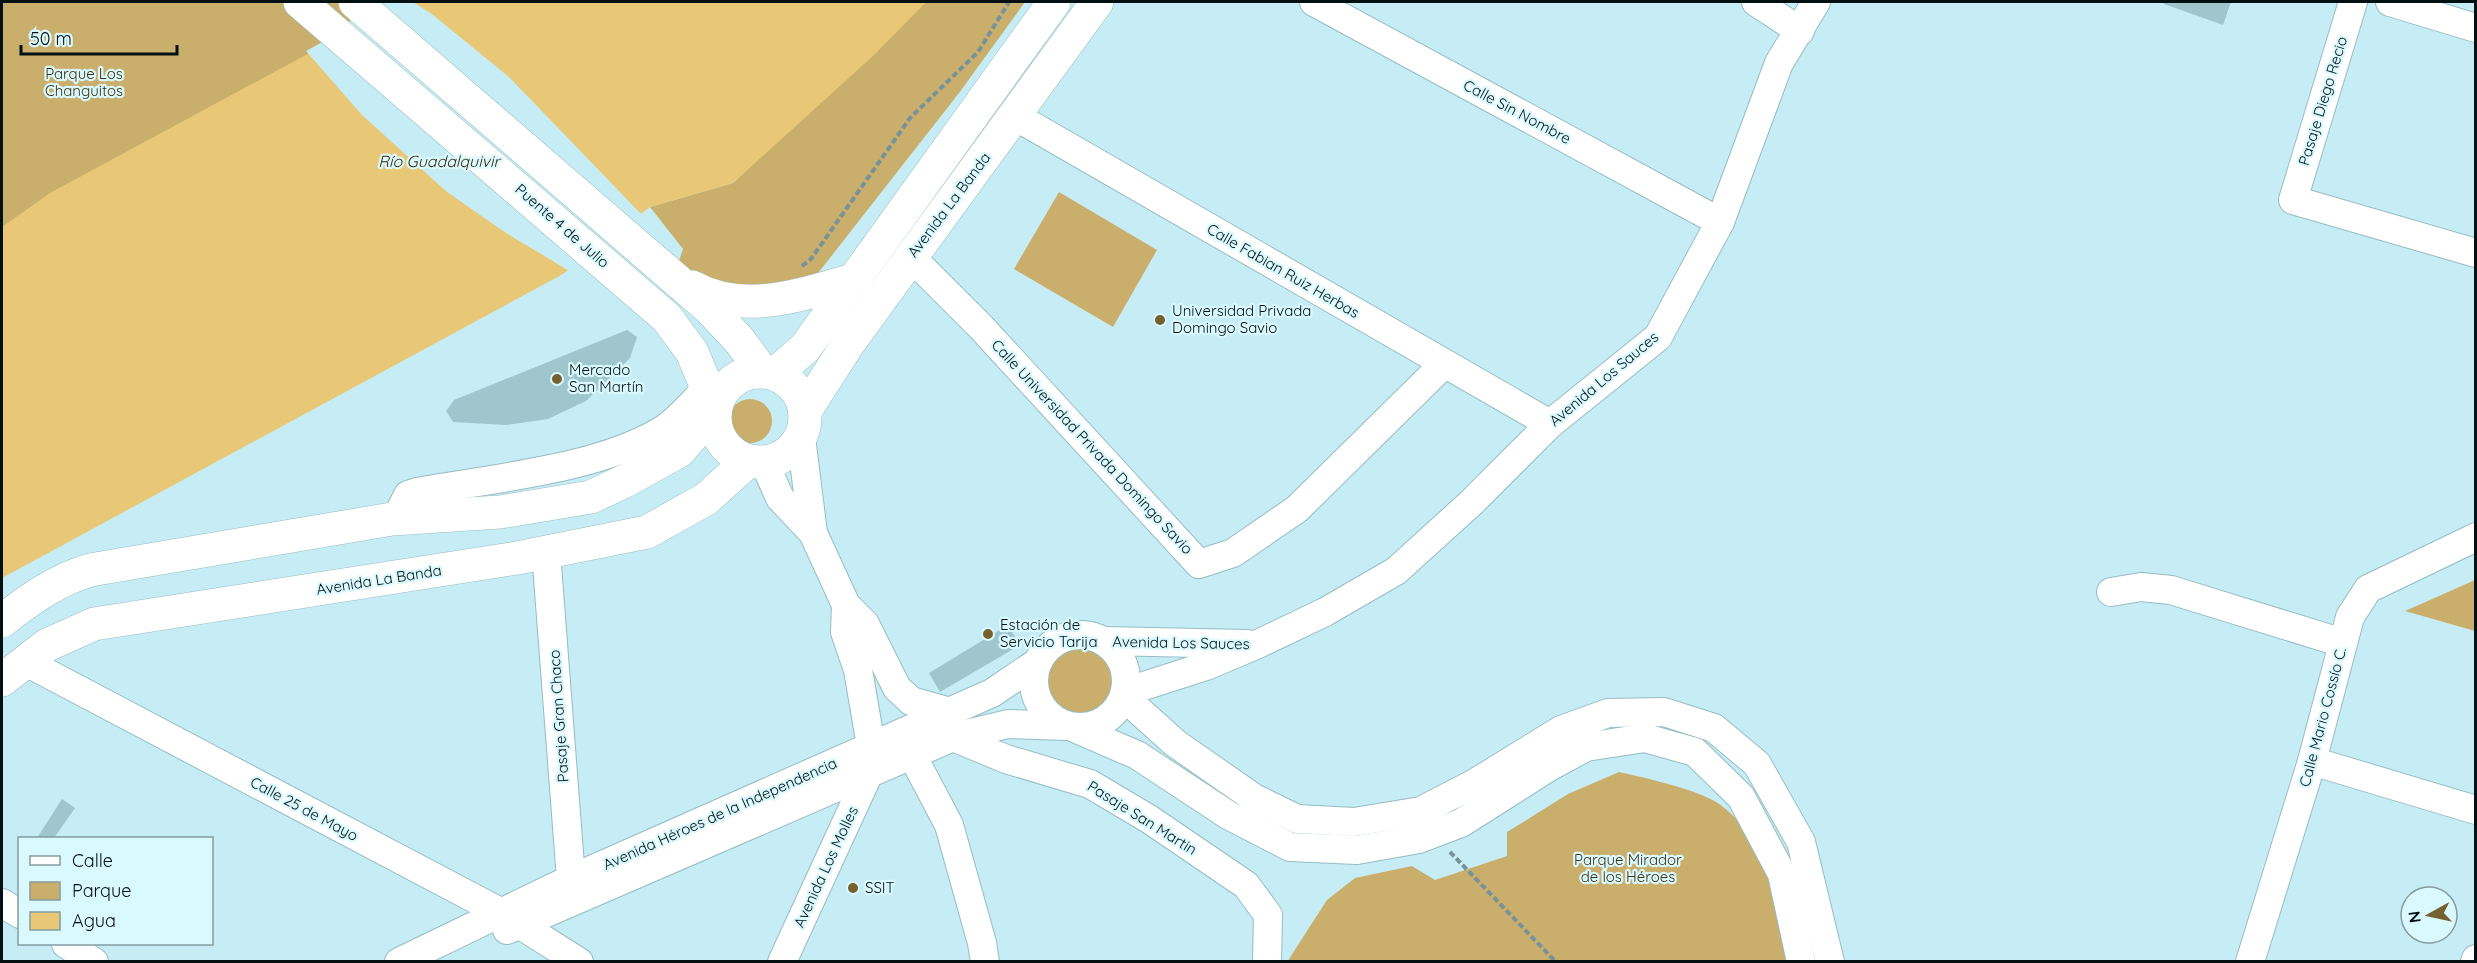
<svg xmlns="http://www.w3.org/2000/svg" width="2477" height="963" font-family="Quicksand,sans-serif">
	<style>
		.green { fill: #caaf6c }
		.water { fill: #e8c876 }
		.pier { fill: #c6edf5 }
		.building { fill: #9fc6cd }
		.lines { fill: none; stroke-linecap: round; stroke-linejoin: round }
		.minor-casing { stroke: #96bcc3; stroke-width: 30 }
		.major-casing { stroke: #96bcc3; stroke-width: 34 }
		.path { stroke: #779399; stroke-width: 4; stroke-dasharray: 6 3; stroke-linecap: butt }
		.minor { stroke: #fff; stroke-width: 28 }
		.major { stroke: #fff; stroke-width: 33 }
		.poi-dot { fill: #74612f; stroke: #daf9ff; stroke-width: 2 }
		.labels { text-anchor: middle; stroke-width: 4.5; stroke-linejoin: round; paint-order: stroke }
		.park-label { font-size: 15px; fill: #3e300c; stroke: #daf9ff }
		.street-label { font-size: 15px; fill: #031012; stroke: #daf9ff }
		.poi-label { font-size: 15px; fill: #031012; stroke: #daf9ff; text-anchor: start }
		.water-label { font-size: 16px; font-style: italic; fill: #382a05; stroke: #daf9ff }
	</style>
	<rect width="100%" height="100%" fill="#c6edf5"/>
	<!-- green -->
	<g class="green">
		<polygon points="2,2 373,2 339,37 2,227"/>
		<path d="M 926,2 L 1025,2 L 959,93 L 815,277 C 757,289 731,298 678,264 L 683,249 L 650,207 L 733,183 Z"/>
		<polygon points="1059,192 1157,250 1113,327 1014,269"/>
		<circle cx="750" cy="421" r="22"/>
		<polygon points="2475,580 2475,631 2405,611"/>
		<circle cx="1081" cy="679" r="34"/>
		<path d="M 1619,772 C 1645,778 1702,790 1722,806 C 1768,842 1781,908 1792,962 L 1287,962 L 1327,900 L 1355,878 L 1412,866 L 1435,880 L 1507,856 L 1507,832 L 1568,794 Z"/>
	</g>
	<!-- water -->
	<polygon class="water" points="373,2 926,2 874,55 733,183 650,207 563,274 2,578 2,227 50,193 339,37"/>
	<!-- pier -->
	<polygon class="pier" points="369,2 413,2 433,15 509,77 643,216 571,272 506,233 447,192 362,115 306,51 337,34"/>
	<!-- building -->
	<g class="building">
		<polygon points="2164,2 2231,2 2223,25 2164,4"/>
		<polygon points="627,330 637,337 630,358 586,401 548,419 506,425 453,422 446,411 454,400"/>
		<polygon points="1008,625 1020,645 940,692 929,673"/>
		<polygon points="62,799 75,808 54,838 37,838"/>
	</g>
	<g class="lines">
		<defs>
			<g id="minor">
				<polyline points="1314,2 1720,222"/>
				<polyline points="1756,2 1800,31"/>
				<polyline points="2353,2 2293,200 2476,253"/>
				<polyline points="2390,2 2476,28"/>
				<polyline points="1015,116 1550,424"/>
				<polyline points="911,257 981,327 1199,564 1233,553 1297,509 1444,364"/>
				<polyline points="801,437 813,533"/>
				<polyline points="764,462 780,498 813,533 846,605 865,624 897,688 911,701 950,712"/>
				<path d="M 396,519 L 408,495 L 417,492 C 492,478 595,470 661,431 C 678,421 693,402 707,388"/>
				<polyline points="546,552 571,879"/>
				<polyline points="2111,592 2141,587 2171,590 2343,643"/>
				<polyline points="846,605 845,632 858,670 871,746 879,763"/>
				<circle cx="1080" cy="681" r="46"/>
				<polyline points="1104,641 1247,644"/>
				<polyline points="26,662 500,912 579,962"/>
				<polyline points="1125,692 1206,666 1258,644 1325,612 1396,571 1471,503 1550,424 1658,337 1720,222 1779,63 1816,2"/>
				<polyline points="1124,697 1175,743 1254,798 1297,819 1354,822 1421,811 1475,783 1561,730 1608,713 1664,712 1714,728 1757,764 1801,842 1830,962"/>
				<polyline points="1072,727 1137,755 1228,815 1290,847 1357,850 1419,839 1461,823 1549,767 1586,747 1645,738 1695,752 1741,797 1782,874 1801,962"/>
				<polyline points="953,737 1006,759 1090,784 1149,819 1246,885 1268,915 1267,962"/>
				<polyline points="911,753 949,825 982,943 985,962"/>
				<polyline points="2312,761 2476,810"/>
				<polyline points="2,903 20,914"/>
				<polyline points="507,930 953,737 1008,724 1066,726"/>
				<polyline points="66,944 94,962"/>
				<polyline points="399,962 571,879 992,693 1038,662"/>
				<polyline points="782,962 869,773"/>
				<polyline points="2250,962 2312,761 2350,617 2368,589 2476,537"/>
				<polyline points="2475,962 2476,959"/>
			</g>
			<g id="major">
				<polyline points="300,2 667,318 692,352 707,388 718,400"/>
				<polyline points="355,2 709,308 739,340 762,371"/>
				<path d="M 692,287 C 744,316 804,294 856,279"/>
				<circle cx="760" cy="417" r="45"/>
				<polyline points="775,374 805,348 1054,2"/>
				<polyline points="805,411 848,344 1097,2"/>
				<path d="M 2,621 C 30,599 55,581 90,570 L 392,519 L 500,512 L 591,497 L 627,480 L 679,451 L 715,410"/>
				<polyline points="2,680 47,645 94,624 517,558 647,532 706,499 748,461"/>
			</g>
		</defs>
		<!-- minor casing -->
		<use href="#minor" class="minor-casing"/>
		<!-- major casing -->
		<use href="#major" class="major-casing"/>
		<!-- path -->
		<g class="path">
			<polyline points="802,266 811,259 910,118 978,52 1009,2"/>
			<polyline points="1450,852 1556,962"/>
		</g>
		<!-- minor -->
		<use href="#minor" class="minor"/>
		<!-- major -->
		<use href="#major" class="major"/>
	</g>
	<!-- markers -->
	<g class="poi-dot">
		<circle cx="1160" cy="320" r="6"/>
		<circle cx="557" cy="379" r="6"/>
		<circle cx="988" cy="634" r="6"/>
		<circle cx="853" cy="888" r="6"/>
	</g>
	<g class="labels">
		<!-- park labels -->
		<g class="park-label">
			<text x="84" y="79">Parque Los<tspan x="84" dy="17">Changuitos</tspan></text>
			<text x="1628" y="865">Parque Mirador<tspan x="1628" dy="17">de los Héroes</tspan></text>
		</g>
		<!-- street labels -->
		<g class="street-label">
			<text transform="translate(2323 101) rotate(-73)" y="5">Pasaje Diego Recio</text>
			<text transform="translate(1517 112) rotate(28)" y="5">Calle Sin Nombre</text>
			<text transform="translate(949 205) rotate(-53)" y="5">Avenida La Banda</text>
			<text transform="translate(562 226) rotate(41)" y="5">Puente 4 de Julio</text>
			<text transform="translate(1283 271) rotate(30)" y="5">Calle Fabian Ruiz Herbas</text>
			<text transform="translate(1604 379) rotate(-40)" y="5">Avenida Los Sauces</text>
			<text transform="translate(1092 447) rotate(47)" y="5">Calle Universidad Privada Domingo Savio</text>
			<text transform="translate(379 580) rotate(-9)" y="5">Avenida La Banda</text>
			<text transform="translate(1181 643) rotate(1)" y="5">Avenida Los Sauces</text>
			<text transform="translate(559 716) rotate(-94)" y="5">Pasaje Gran Chaco</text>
			<text transform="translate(2323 717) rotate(-75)" y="5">Calle Mario Cossío C.</text>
			<text transform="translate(304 809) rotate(28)" y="5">Calle 25 de Mayo</text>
			<text transform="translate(720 814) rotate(-24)" y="5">Avenida Héroes de la Independencia</text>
			<text transform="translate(1142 818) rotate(32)" y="5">Pasaje San Martin</text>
			<text transform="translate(826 867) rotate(-65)" y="5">Avenida Los Molles</text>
		</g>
		<!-- poi labels -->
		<g class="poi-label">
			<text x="1172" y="316">Universidad Privada<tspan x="1172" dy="17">Domingo Savio</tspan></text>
			<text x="569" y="375">Mercado<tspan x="569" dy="17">San Martín</tspan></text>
			<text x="1000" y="630">Estación de<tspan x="1000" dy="17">Servicio Tarija</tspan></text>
			<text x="865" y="893">SSIT</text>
		</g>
		<!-- water labels -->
		<g class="water-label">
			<text x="439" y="167">Río Guadalquivir</text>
		</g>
	</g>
	<!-- border -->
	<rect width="2477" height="963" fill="none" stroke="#031012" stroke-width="6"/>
	<!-- legend -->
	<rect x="18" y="837" width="195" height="108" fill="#daf9ff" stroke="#849ca0" stroke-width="1.5"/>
	<rect x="30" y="856" width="30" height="9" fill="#ffffff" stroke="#849ca0" stroke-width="1.5"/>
	<text x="72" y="867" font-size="18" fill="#031012">Calle</text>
	<rect x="30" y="882" width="30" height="18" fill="#caaf6c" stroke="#849ca0" stroke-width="1.5"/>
	<text x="72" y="897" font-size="18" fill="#031012">Parque</text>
	<rect x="30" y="912" width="30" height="18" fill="#e8c876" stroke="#849ca0" stroke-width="1.5"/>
	<text x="72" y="927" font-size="18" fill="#031012">Agua</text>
	<!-- north arrow -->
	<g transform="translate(2429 915) rotate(262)"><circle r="28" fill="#daf9ff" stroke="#849ca0" stroke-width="1.5"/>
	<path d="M0-4.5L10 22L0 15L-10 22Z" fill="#74612f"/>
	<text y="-9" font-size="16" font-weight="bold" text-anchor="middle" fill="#031012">N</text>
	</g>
	<!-- scale -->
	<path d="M21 45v9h156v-9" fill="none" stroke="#031012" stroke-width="3"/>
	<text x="30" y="45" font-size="18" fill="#031012" stroke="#daf9ff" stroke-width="4.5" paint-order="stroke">50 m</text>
</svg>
